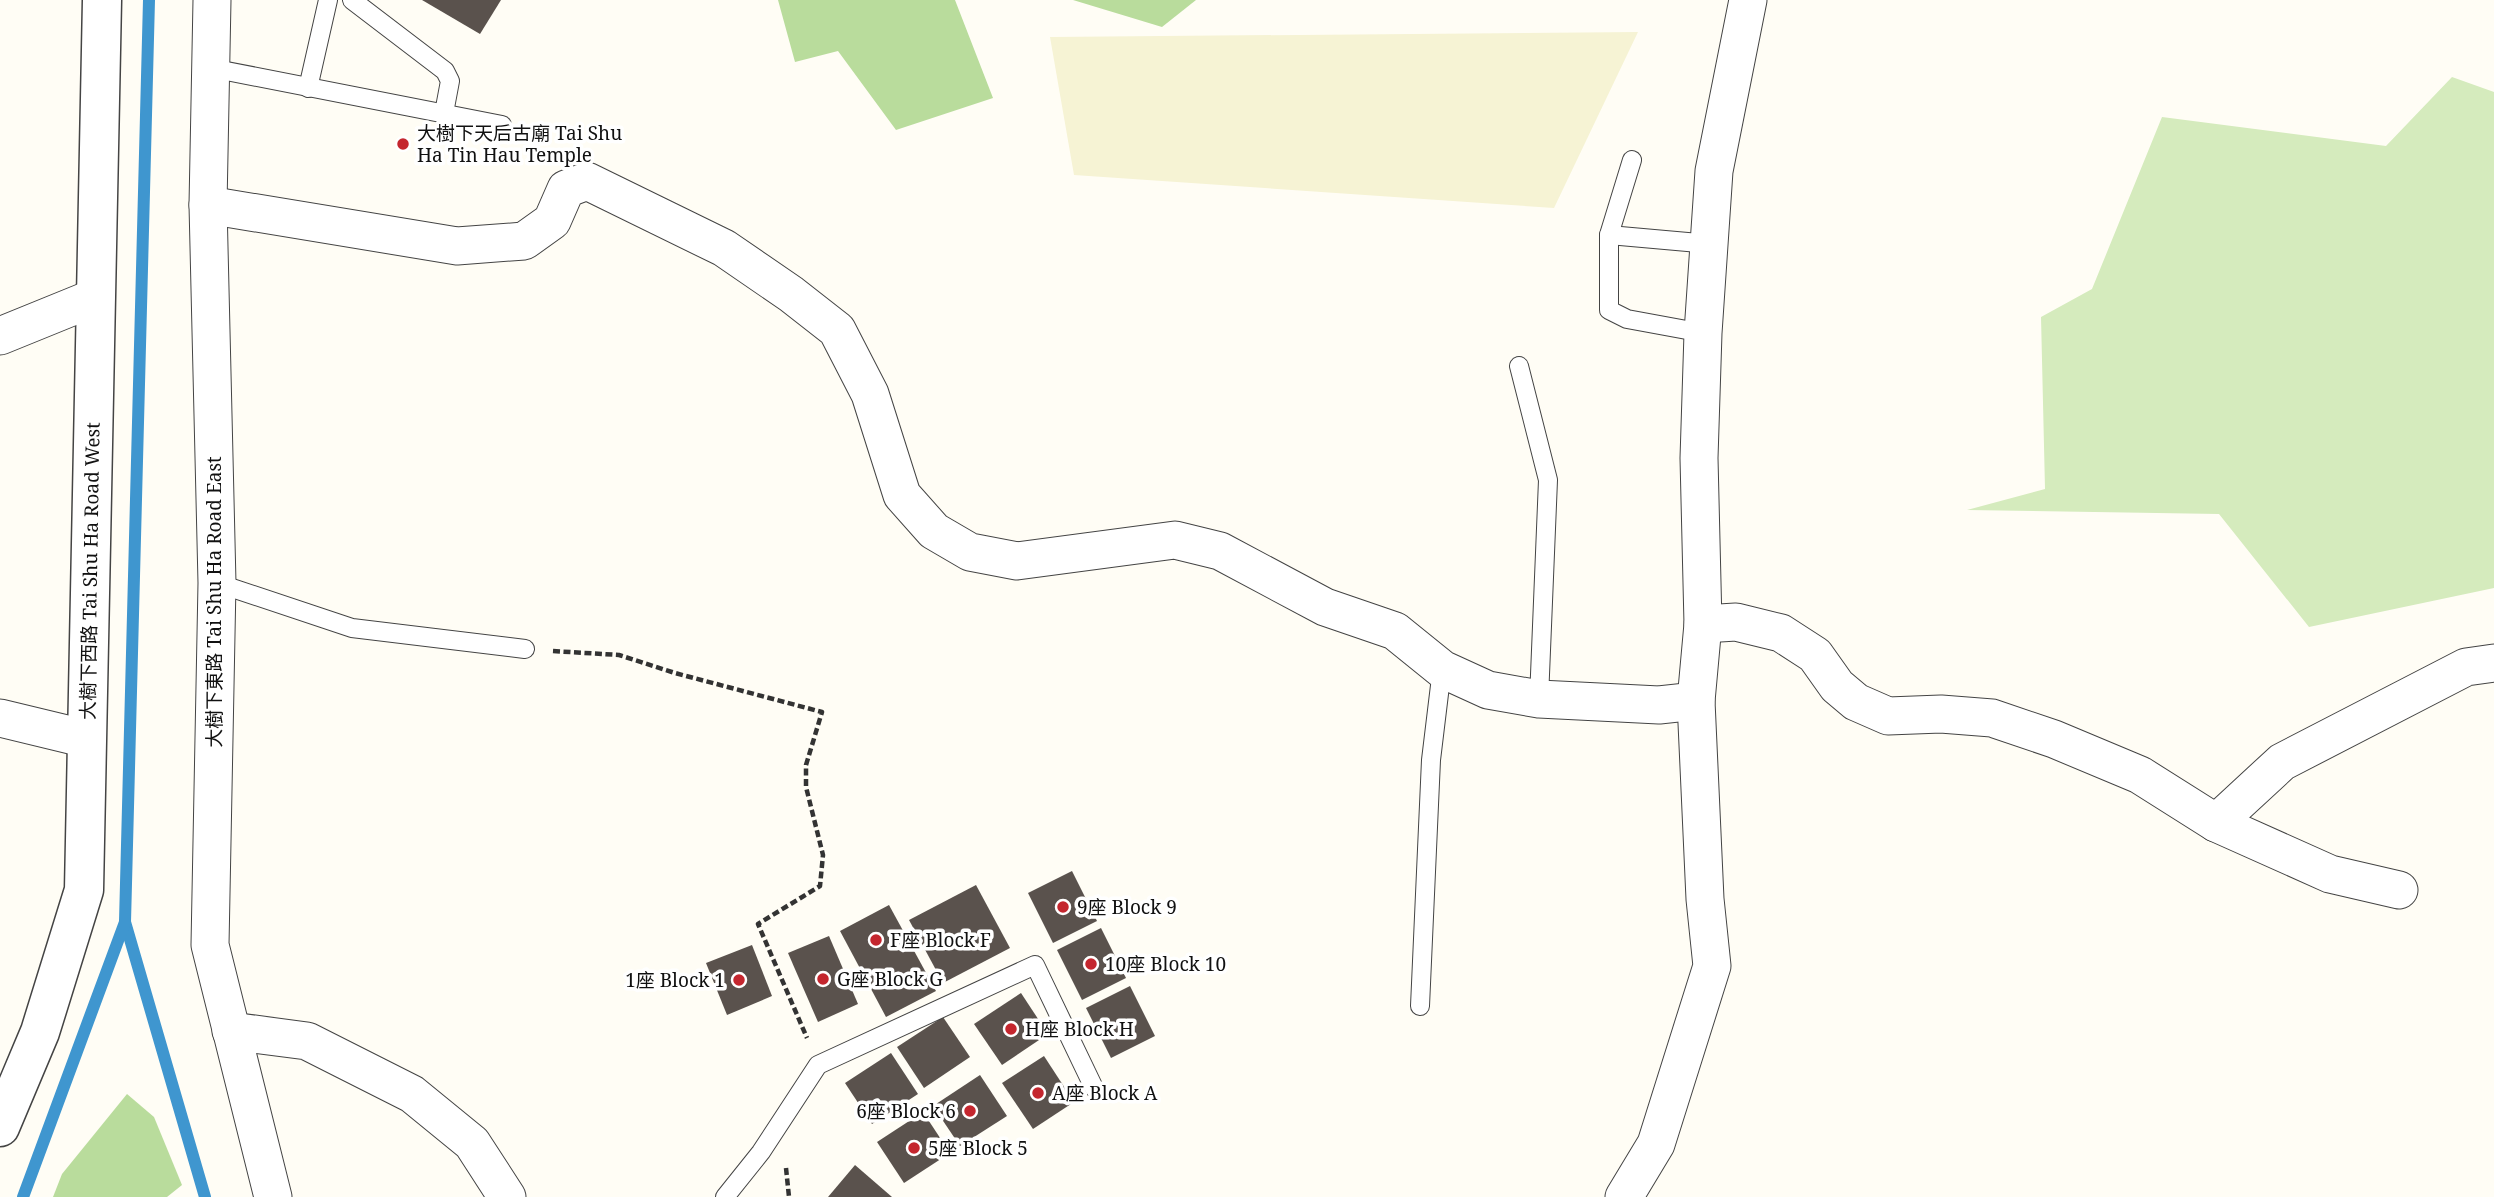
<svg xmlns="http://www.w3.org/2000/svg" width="2494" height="1197" font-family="'Noto Serif','Noto Sans TC',serif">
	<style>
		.farmland { fill: #f6f3d4 }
		.green { fill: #d5ebbd }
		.forest { fill: #b9dc9c }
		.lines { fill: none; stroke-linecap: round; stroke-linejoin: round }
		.stream { stroke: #3f96cf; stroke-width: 12 }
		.building { fill: #5a524d }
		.service-casing { stroke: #444; stroke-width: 20 }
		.minor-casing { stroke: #444; stroke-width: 39 }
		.tertiary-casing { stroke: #444; stroke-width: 41 }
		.path { stroke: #333; stroke-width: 4.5; stroke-dasharray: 7 3.5; stroke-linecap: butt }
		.service { stroke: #fff; stroke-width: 18 }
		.minor { stroke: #fff; stroke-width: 37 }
		.tertiary { stroke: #fff; stroke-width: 38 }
		.poi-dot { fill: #c4262e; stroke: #fff; stroke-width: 2.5 }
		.labels { text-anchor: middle; stroke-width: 7; stroke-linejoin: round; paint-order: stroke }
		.poi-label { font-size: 19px; fill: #111; stroke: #fff; text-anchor: start }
		.street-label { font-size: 19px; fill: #111; stroke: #fff }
	</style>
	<rect width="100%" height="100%" fill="#fffdf5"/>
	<!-- farmland -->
	<polygon class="farmland" points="1638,32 1554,208 1074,175 1050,37"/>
	<!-- green -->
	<polygon class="green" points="2452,77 2494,92 2494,588 2309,627 2219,514 1967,510 2045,489 2041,317 2092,289 2162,117 2386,146"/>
	<!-- forest -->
	<g class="forest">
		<polygon points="778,0 955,0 993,98 896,130 838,51 795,62"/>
		<polygon points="1073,0 1196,0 1162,27"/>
		<polygon points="127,1094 154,1117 182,1185 167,1197 53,1197 62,1174"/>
	</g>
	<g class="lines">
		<!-- stream -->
		<g class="stream">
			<polyline points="125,922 205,1197"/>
			<polyline points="23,1197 125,922 149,0"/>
		</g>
	</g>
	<!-- building -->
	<g class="building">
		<polygon points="422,0 501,0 480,34"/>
		<polygon points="1072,871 1097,921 1053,943 1028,893"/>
		<polygon points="976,885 1010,948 943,983 909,920"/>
		<polygon points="889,905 936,991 886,1017 840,931"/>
		<polygon points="1101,928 1126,978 1082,1000 1057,950"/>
		<polygon points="829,936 858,1004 818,1022 788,953"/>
		<polygon points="752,945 772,996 727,1015 706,963"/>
		<polygon points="1130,986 1155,1036 1111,1058 1086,1008"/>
		<polygon points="1021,993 1048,1034 1002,1065 974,1024"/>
		<polygon points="943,1017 970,1057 924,1088 897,1047"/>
		<polygon points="891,1053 918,1094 872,1124 845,1083"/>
		<polygon points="1044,1056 1074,1102 1033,1129 1002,1083"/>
		<polygon points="980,1075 1007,1116 960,1146 933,1106"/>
		<polygon points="923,1112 950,1153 904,1183 877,1142"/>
		<polygon points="855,1165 892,1197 828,1197"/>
	</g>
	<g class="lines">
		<defs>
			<g id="service">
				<polyline points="352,0 445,71 450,81 444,113"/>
				<polyline points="211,68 502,125"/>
				<polyline points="308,88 328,0"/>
				<polyline points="1632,160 1609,235 1609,310 1627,319 1703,333"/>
				<polyline points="1609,235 1710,244"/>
				<polyline points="1519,366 1548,480 1539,699"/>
				<polyline points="217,583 352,628 525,649"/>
				<polyline points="1420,1006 1431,760 1442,669"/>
				<polyline points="725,1197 761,1152 818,1065 1035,965 1094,1088"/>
			</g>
			<g id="minor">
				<polyline points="212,0 208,205 217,583 210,945 273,1197"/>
				<polyline points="208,205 457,246 524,241 552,221 566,189 587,181 724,248 791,294 837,330 870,394 902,495 934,531 970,552 1017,561 1175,540 1220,551 1325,607 1395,631 1442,669 1488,690 1539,699 1659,705 1696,701"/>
				<polyline points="0,336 96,297"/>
				<polyline points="1703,624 1736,622 1781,633 1815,655 1837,686 1856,702 1888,716 1941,714 1992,718 2054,739 2140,775 2216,823 2330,874 2399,890"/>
				<polyline points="0,718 87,739"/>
				<polyline points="2216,823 2282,762 2466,667 2494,663"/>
				<polyline points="231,1031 307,1041 412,1094 472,1143 507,1197"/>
				<polyline points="1624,1197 1656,1144 1712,966 1705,899 1696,701 1703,624 1699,458 1703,333 1714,171 1748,0"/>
			</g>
			<polyline id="tertiary" points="0,1127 40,1032 84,890 102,0"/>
		</defs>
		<!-- service casing -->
		<use href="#service" class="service-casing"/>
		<!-- minor casing -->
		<use href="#minor" class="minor-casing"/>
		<!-- tertiary casing -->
		<use href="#tertiary" class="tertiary-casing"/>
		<!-- path -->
		<g class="path">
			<polyline points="553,651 619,655 675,673 822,712 806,765 806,787 823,855 820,886 758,924 807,1038"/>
			<polyline points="786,1168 789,1197"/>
		</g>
		<!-- service -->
		<use href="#service" class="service"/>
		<!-- minor -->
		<use href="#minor" class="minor"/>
		<!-- tertiary -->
		<use href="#tertiary" class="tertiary"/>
	</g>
	<!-- markers -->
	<g class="poi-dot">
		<circle cx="403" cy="144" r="7"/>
		<circle cx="1063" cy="907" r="7"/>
		<circle cx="876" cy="940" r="7"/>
		<circle cx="1091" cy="964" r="7"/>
		<circle cx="823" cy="979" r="7"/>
		<circle cx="739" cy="980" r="7"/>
		<circle cx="1011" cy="1029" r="7"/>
		<circle cx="1038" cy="1093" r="7"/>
		<circle cx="970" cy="1111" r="7"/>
		<circle cx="914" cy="1148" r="7"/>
	</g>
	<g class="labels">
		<!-- poi labels -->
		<g class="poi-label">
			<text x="417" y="140">大樹下天后古廟 Tai Shu<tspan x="417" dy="22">Ha Tin Hau Temple</tspan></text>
			<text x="1077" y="914">9座 Block 9</text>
			<text x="890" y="947">F座 Block F</text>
			<text x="1105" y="971">10座 Block 10</text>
			<text x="837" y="986">G座 Block G</text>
			<text x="725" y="987" text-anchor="end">1座 Block 1</text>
			<text x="1025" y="1036">H座 Block H</text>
			<text x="1052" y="1100">A座 Block A</text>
			<text x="956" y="1118" text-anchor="end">6座 Block 6</text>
			<text x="928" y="1155">5座 Block 5</text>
		</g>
		<!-- street labels -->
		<g class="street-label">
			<text transform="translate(90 571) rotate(-89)" y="7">大樹下西路 Tai Shu Ha Road West</text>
			<text transform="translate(214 602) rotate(-90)" y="7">大樹下東路 Tai Shu Ha Road East</text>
		</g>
	</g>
</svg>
